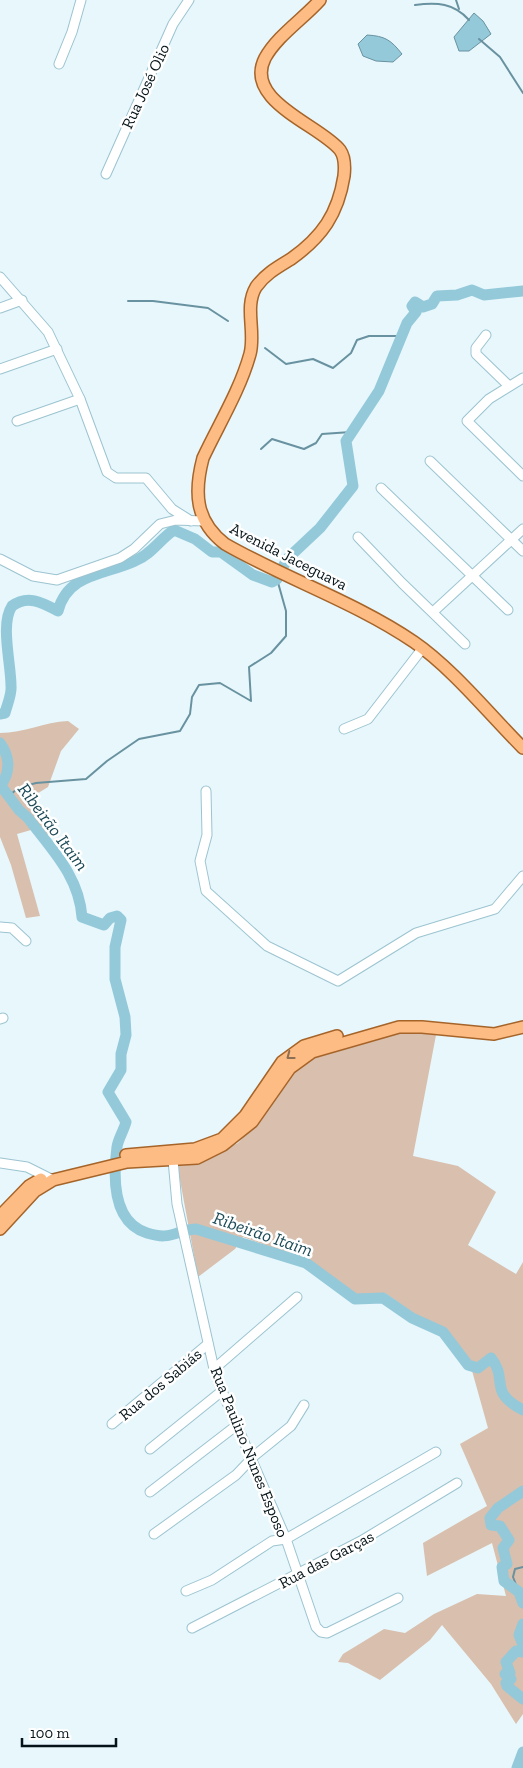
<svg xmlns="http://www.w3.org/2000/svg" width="523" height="1768" font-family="'Zilla Slab',serif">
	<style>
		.green { fill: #d9bfad }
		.water { fill: #94c9da; stroke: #6992a0 }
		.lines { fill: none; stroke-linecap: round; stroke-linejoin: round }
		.stream { stroke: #6992a0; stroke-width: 2 }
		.river { stroke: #94c9da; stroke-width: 11 }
		.minor-casing { stroke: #9cc4d0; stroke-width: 11 }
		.major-casing { stroke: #a66429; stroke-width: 14 }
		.minor { stroke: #fff; stroke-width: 9 }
		.major { stroke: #fdbc84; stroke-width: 11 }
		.oneway { stroke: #8d7053 }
		.labels { text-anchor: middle; stroke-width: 5; stroke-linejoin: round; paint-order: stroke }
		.street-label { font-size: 16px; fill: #051318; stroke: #fff }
		.water-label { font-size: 18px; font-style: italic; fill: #1b4956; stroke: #fff }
	</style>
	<rect width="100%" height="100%" fill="#e7f7fc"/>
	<!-- green -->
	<g class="green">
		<path d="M 68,721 L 79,729 L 61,751 L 48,787 L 35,795 L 31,802 L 44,808 L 49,826 L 48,839 L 31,830 L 17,834 L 40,916 L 26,918 L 11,865 L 0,837 L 0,733 C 24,733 44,722 68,721 Z"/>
		<polygon points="401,1031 436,1035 413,1156 458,1166 496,1192 468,1245 516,1274 523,1262 523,1714 516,1724 491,1684 442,1625 430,1640 380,1680 348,1663 338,1662 343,1654 384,1629 405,1633 434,1614 477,1594 506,1596 492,1543 427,1576 423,1543 487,1506 460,1444 488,1428 469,1360 445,1328 416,1315 385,1293 357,1295 307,1260 243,1237 235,1249 198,1277 177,1164 197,1164 238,1143 257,1123 291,1072 314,1057"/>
	</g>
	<!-- water -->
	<g class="water">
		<polygon points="474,13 483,21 491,34 469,51 459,51 454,37"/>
		<path d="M 367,35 C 385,36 391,40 402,54 L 393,62 L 376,61 L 363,56 L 358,44 Z"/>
	</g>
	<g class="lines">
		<!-- stream -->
		<g class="stream">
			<polyline points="456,0 459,9"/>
			<path d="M 415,5 C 437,2 454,3 469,20"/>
			<polyline points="479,39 500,57 523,93"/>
			<polyline points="128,301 153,301 208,308 228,321"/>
			<polyline points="265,348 286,364 313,359 333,368 351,353 357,340 369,336 401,336"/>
			<polyline points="261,449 272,439 304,449 316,443 322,434 351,432"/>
			<polyline points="9,796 18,788 36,783 86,779 107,761 139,739 180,731 190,714 192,697 199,685 220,683 251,701 249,667 271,653 286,636 286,611 277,579"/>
			<polyline points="519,1592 513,1577 515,1569 523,1567"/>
			<polyline points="522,1753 523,1754"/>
		</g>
		<!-- river -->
		<g class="river">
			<path d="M 0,714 L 5,713 C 7,705 12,694 11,686 C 11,663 0,624 12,606 C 28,594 43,603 58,611 C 68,573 105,575 135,561 C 152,554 160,539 174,530 L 195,539 L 212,552 L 221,552 L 253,575 L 272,582 L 277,579 L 287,559 L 320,528 L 353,486 L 346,441 L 379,391 L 407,323 L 416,312 L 412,306 L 415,302 L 423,307 L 432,304 L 437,296 L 457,295 L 472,290 L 484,295 L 523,291"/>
			<path d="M 0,743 C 10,756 11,773 0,786"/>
			<path d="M 1,786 L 19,810 L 28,818 C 52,850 79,876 82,917 L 104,925 L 110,918 L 117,916 L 121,920 L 115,947 L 115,979 L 125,1017 L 126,1035 L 121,1054 L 121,1070 L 108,1092 L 126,1122 C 124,1130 118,1139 117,1147 C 113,1178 112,1222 147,1233 C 160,1237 168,1237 180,1232"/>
			<path d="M 188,1230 L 196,1229 L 306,1263 L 355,1299 L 383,1298 L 412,1318 L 443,1332 L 468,1365 L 478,1368 L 491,1358 C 509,1380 487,1391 523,1410"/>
			<polyline points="523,1491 498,1508 490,1518 491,1525 500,1526 509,1540 503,1548 507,1564 502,1567 504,1581 519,1592 523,1603"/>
			<polyline points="523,1624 519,1635 523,1645"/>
			<polyline points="523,1652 516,1651 506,1662 510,1673 505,1674 511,1679 506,1683 507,1686 523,1699"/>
			<polyline points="517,1768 523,1752"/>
		</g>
		<defs>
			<g id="minor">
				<polyline points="59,64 72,32 81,0"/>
				<polyline points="106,174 173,24 189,0"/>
				<polyline points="0,277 48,332 80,399 107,472 116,478 146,478 172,509 191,521"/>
				<polyline points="0,308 22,300"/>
				<polyline points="486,335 476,348 476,354 509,386"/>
				<polyline points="0,369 57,349"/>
				<polyline points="523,378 489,399 467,421 523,476"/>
				<polyline points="17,421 80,399"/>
				<polyline points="430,461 523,551"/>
				<polyline points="381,488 508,610"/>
				<polyline points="358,537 402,583 465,644"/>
				<polyline points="0,559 33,576 57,580 120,558 134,549 160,524 176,520 203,521"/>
				<polyline points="433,612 523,529"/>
				<polyline points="344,729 368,719 422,649"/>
				<polyline points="206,791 207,835 200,861 206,891 267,946 338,981 416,933 495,909 523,876"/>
				<polyline points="0,927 12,928 26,941"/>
				<polyline points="0,1019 3,1018"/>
				<polyline points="173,1160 177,1204 214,1369 222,1391 286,1539 316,1627 321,1632 327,1633 398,1598"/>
				<polyline points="0,1163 27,1167 53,1180"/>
				<polyline points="214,1369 297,1297"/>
				<polyline points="112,1424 208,1344"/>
				<polyline points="150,1449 222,1391"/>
				<polyline points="150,1492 237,1425"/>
				<polyline points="154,1534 236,1475 254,1456 291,1426 304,1405"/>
				<polyline points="186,1591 212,1580 272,1541 286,1539 436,1452"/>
				<polyline points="192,1628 361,1541 457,1483"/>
			</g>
			<g id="major">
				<path d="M 320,0 C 303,19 277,36 265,58 C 243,101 320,125 340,150 C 345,157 345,167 344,176 C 338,214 322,237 291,259 C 278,267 265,274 256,287 C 244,307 256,332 250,354 C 240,390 219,424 203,458 C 194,492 195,521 225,544 C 286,579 355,602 414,642 C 452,668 490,715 523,748"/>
				<polyline points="126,1155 195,1149 222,1139 245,1116 282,1062 304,1046 337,1036"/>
				<polyline points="0,1216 29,1186 41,1179"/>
				<polyline points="0,1229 35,1191 53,1180 127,1162 197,1158 223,1145 252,1122 290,1068 312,1052 399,1027 422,1027 494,1034 523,1027"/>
			</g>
		</defs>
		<!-- minor casing -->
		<use href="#minor" class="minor-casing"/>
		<!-- major casing -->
		<use href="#major" class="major-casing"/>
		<!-- minor -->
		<use href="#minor" class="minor"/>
		<!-- major -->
		<use href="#major" class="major"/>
	</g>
	<!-- one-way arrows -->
	<defs><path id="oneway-chevron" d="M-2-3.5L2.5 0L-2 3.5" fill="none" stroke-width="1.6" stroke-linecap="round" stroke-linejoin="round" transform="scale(1.25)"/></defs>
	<use class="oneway" href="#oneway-chevron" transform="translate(290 1056) rotate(143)"/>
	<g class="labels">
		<!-- street labels -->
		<g class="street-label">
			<text transform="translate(145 86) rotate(-65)" y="6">Rua José Olio</text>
			<text transform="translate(289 556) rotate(27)" y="6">Avenida Jaceguava</text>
			<text transform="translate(160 1384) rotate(-40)" y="6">Rua dos Sabiás</text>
			<text transform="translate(250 1452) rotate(68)" y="6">Rua Paulino Nunes Esposo</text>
			<text transform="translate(326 1559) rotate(-28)" y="6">Rua das Garças</text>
		</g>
		<!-- water labels -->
		<g class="water-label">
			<text transform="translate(53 827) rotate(53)" y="6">Ribeirão Itaim</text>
			<text transform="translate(263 1234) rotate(19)" y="6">Ribeirão Itaim</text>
		</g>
	</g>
	<!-- scale -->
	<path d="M22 1738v8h94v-8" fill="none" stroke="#051318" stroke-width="2.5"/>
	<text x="30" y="1738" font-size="15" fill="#051318" stroke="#ffffff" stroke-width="4" paint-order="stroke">100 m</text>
</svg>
